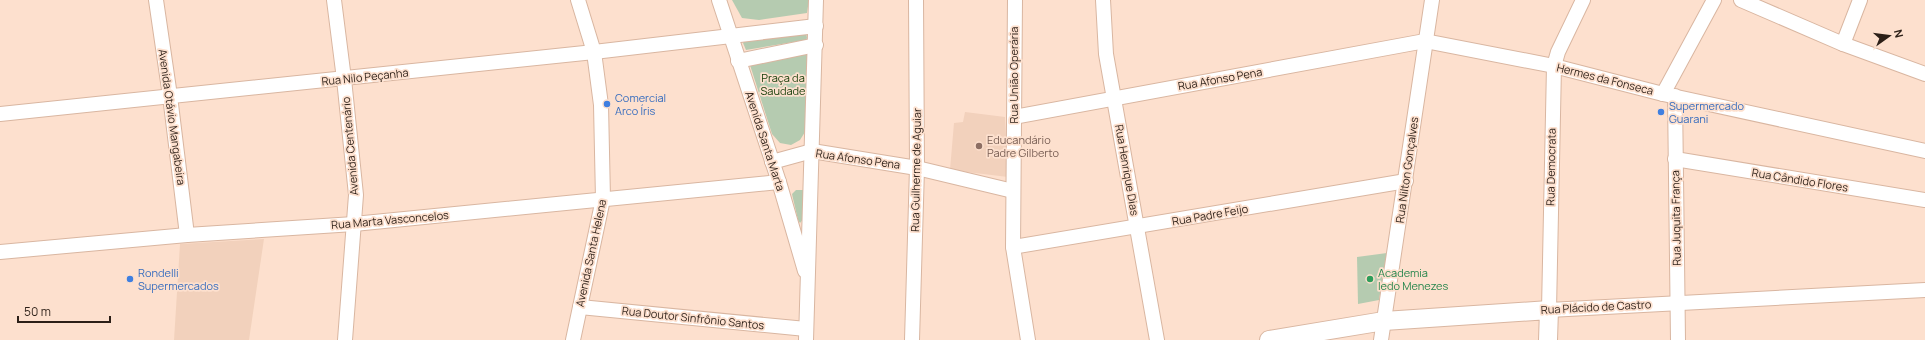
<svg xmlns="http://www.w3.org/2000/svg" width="1925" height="340" font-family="Manrope,sans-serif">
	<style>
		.built { fill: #f2d1bc }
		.green { fill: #b5cbb0 }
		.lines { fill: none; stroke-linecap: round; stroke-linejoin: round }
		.minor-casing { stroke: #d9b6a1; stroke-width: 16 }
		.major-casing { stroke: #d9b6a1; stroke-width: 20 }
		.minor { stroke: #fff; stroke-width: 14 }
		.major { stroke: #fff; stroke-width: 18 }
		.shop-dot { fill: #3f7fe0; stroke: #fde0ce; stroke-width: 1.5 }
		.education-dot { fill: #8d6e63; stroke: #fde0ce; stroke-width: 1.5 }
		.leisure-dot { fill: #2e9e5b; stroke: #fde0ce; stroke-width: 1.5 }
		.labels { text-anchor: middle; stroke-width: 3.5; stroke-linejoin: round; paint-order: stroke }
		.street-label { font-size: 11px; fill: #2c1f17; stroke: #fde0ce }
		.park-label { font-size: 11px; fill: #113b05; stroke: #fde0ce }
		.shop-label { font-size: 11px; fill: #366cbe; stroke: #fde0ce; text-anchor: start }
		.education-label { font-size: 11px; fill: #785e54; stroke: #fde0ce; text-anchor: start }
		.leisure-label { font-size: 11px; fill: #27864d; stroke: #fde0ce; text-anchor: start }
	</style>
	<rect width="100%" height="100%" fill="#fde0ce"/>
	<!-- built -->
	<g class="built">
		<polygon points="965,112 1005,117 1008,177 950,170 954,123 963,122"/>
		<polygon points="264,239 249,340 174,340 180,244"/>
	</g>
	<!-- green -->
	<g class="green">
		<polygon points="732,0 809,0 807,13 759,20 742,18"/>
		<polygon points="806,32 807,38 806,40 746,50 743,43 745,40"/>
		<polygon points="810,53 805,132 800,140 791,145 780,143 772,134 750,65"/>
		<polygon points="796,190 803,190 804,218 800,223 798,220 792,194"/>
		<polygon points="1387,253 1379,300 1358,304 1357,257"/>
	</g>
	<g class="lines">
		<defs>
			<g id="minor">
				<polyline points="156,0 170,96 187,235"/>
				<polyline points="334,0 344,79 356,195 345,340"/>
				<polyline points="719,0 779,182 805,271"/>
				<polyline points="1015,0 1013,247 1028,340"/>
				<polyline points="1103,0 1106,54 1157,340"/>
				<polyline points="1583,0 1558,52 1554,66 1549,310 1925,290"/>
				<polyline points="1741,0 1843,44 1925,74"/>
				<polyline points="1843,44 1860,0"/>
				<polyline points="738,61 816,45"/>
				<polyline points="1663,94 1714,0"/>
				<polyline points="1675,96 1678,340"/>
				<polyline points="0,114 594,52 816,26"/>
				<polyline points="1014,117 1425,41 1554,66 1663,94 1925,151"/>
				<polyline points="1675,159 1925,200"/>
				<polyline points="772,162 812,151 917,168 1013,191"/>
				<polyline points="1013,247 1406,181"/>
				<polyline points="0,252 187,235 354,224 779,182"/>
				<polyline points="580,307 806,329"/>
				<polyline points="573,340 603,199 601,105 594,52 578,0"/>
				<polyline points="806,340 816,0"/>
				<polyline points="912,340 917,168 916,0"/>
				<polyline points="1381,340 1432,0"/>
			</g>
			<polyline id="major" points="1269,340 1384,321 1549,310 1548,340"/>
		</defs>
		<!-- minor casing -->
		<use href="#minor" class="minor-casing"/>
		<!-- major casing -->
		<use href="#major" class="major-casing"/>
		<!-- minor -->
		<use href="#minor" class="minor"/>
		<!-- major -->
		<use href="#major" class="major"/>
	</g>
	<!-- markers -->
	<g class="shop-dot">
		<circle cx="607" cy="104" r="4"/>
		<circle cx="1661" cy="112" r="4"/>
		<circle cx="130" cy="279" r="4"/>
	</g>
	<circle class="education-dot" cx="979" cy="146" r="4"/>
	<circle class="leisure-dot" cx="1370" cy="279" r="4"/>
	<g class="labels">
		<!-- street labels -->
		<g class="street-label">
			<text transform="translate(1014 75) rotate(-90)" y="4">Rua União Operária</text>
			<text transform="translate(365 77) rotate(-6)" y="4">Rua Nilo Peçanha</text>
			<text transform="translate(1220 79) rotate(-10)" y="4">Rua Afonso Pena</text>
			<text transform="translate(1605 79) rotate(14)" y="4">Hermes da Fonseca</text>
			<text transform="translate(172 117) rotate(82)" y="4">Avenida Otávio Mangabeira</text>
			<text transform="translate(765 141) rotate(72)" y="4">Avenida Santa Marta</text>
			<text transform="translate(350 146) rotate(-95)" y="4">Avenida Centenário</text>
			<text transform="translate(858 159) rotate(8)" y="4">Rua Afonso Pena</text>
			<text transform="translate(1551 167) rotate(-89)" y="4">Rua Democrata</text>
			<text transform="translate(916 170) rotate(-89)" y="4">Rua Guilherme de Aguiar</text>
			<text transform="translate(1127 170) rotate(80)" y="4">Rua Henrique Dias</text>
			<text transform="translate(1407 170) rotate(-82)" y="4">Rua Nilton Gonçalves</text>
			<text transform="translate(1800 180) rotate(9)" y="4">Rua Cândido Flores</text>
			<text transform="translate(1210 215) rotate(-10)" y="4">Rua Padre Feijo</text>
			<text transform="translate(1676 218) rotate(-91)" y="4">Rua Juquita França</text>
			<text transform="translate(390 220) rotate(-5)" y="4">Rua Marta Vasconcelos</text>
			<text transform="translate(591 253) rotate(-78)" y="4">Avenida Santa Helena</text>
			<text transform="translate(1596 307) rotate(-3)" y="4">Rua Plácido de Castro</text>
			<text transform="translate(693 318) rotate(6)" y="4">Rua Doutor Sinfrônio Santos</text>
		</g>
		<!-- park labels -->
		<g class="park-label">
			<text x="783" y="82">Praça da<tspan x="783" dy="13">Saudade</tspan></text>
		</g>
		<!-- shop labels -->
		<g class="shop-label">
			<text x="615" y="102">Comercial<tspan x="615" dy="13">Arco Íris</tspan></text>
			<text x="1669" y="110">Supermercado<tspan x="1669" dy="13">Guarani</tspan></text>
			<text x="138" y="277">Rondelli<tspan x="138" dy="13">Supermercados</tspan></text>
		</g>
		<!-- education labels -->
		<g class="education-label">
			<text x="987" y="144">Educandário<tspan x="987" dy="13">Padre Gilberto</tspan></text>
		</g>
		<!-- leisure labels -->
		<g class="leisure-label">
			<text x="1378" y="277">Academia<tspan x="1378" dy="13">Iedo Menezes</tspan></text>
		</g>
	</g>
	<!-- north arrow -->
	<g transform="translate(1889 36) rotate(76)" stroke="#fde0ce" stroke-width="3" paint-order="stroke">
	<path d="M0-3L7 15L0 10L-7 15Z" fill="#2c1f17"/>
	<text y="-6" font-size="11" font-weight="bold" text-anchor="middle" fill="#2c1f17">N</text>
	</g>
	<!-- scale -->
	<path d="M18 316v6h92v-6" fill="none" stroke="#2c1f17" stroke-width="2"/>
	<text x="24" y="316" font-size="12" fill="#2c1f17" stroke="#fde0ce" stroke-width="3" paint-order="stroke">50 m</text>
</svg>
